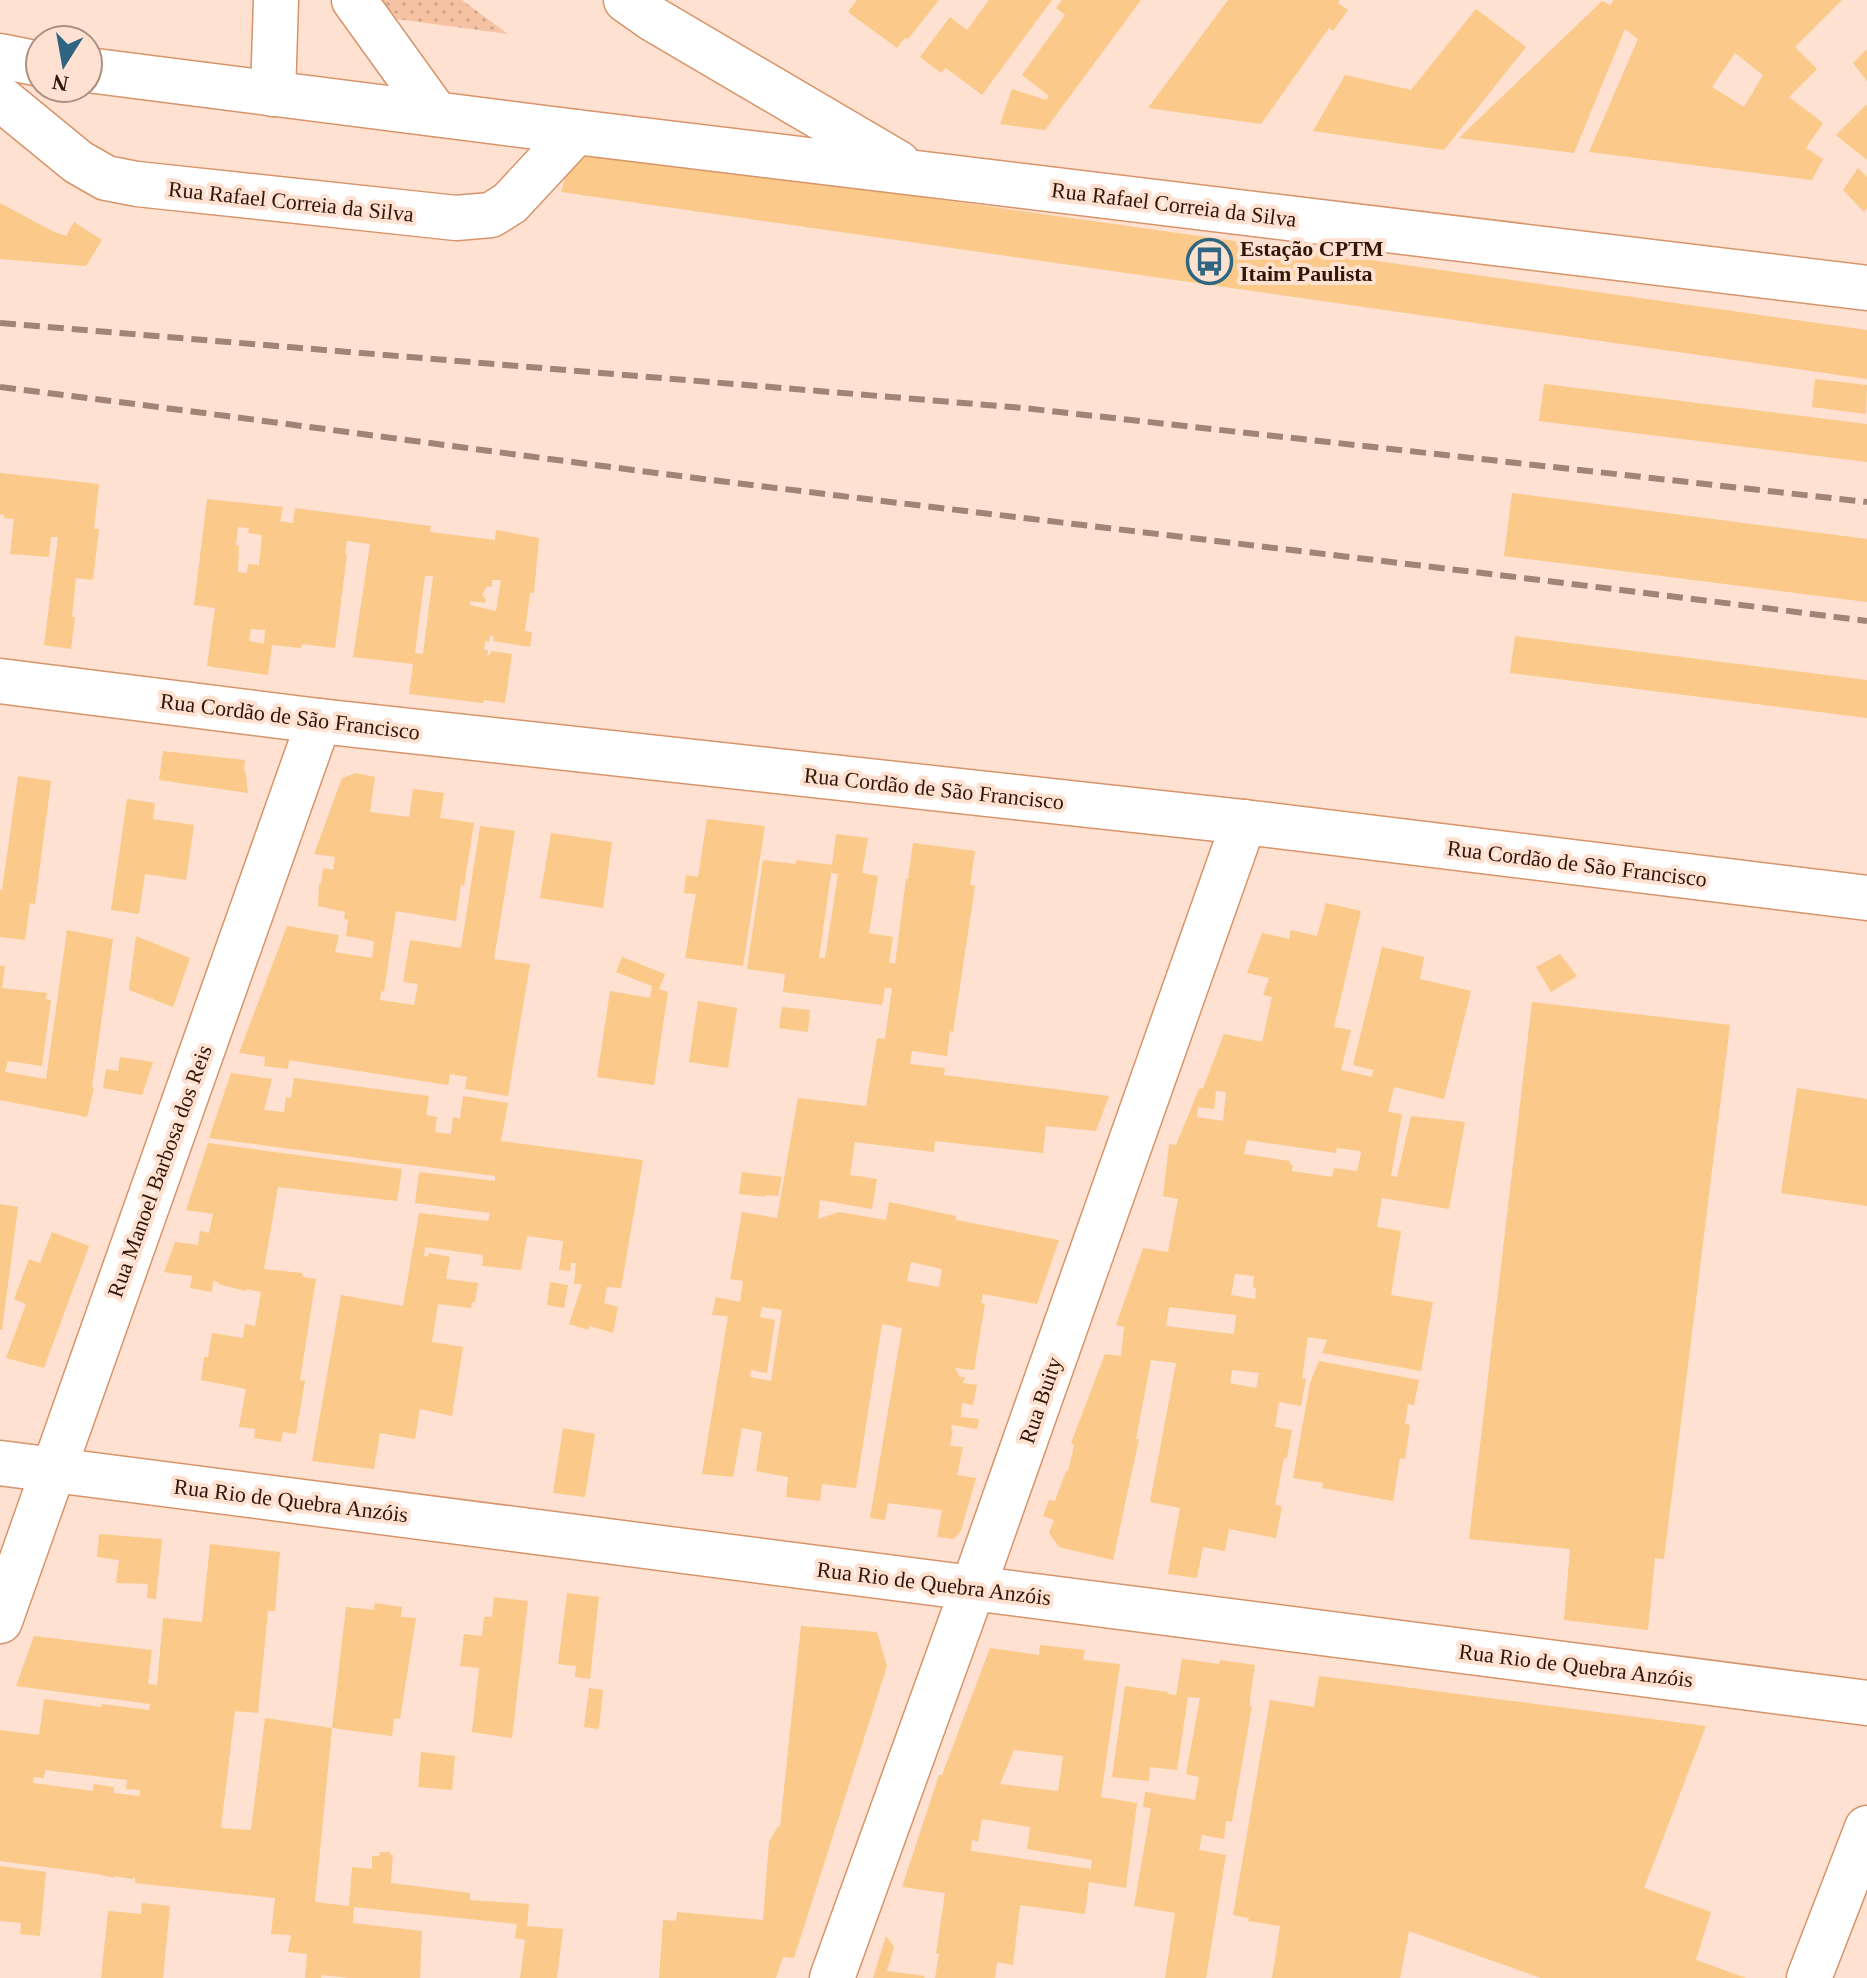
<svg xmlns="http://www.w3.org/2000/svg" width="1867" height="1978" font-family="Georgia,serif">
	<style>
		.park { fill: url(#park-dots) }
		.building { fill: #fbc989; fill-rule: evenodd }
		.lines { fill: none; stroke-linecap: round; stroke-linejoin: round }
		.street-casing { stroke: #d7946a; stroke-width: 47 }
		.secondary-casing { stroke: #d7946a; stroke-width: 47 }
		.street { stroke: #fff; stroke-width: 44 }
		.secondary { stroke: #fff; stroke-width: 44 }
		.rail { stroke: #a08574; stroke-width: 6; stroke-dasharray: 16 8; stroke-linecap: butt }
		.labels { text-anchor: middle; stroke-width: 8; stroke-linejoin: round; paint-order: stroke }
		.street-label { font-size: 22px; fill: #301706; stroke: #fee1d0 }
		.poi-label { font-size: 22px; font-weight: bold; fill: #301706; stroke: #fee1d0; text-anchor: start }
	</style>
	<defs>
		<pattern id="park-dots" width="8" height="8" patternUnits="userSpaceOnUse" patternTransform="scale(2)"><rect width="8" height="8" fill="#f5c2a3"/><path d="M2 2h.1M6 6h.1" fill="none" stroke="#d2a68b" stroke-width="1.8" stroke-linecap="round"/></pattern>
	</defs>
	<rect width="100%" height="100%" fill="#fee1d0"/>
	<!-- park -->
	<polygon class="park" points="371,0 462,0 508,34 374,16"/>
	<!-- building -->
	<g class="building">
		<polygon points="857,0 939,0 908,39 905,38 897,48 848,12"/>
		<polygon points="989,0 1052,0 982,95 946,68 941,73 920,57 950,17 967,30"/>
		<polygon points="1062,0 1141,0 1045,130 1000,124 1012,89 1046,100 1049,96 1022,75 1065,15 1056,8"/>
		<polygon points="1228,0 1340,0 1338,3 1348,10 1333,31 1329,28 1261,124 1148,108"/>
		<path d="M 1614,0 L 1842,0 L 1795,47 L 1817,69 L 1789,97 L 1823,123 L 1806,148 L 1823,159 L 1812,180 L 1589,152 L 1638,39 L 1625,29 L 1574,153 L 1459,138 L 1602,1 L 1610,5 ZM 1735,53 L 1763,75 L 1744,107 L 1712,87 Z"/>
		<polygon points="1476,9 1526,47 1444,150 1313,131 1345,75 1411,90"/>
		<polygon points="1867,49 1867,81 1853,63"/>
		<polygon points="1867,104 1867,160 1836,135"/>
		<polygon points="574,148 1867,330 1867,379 561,192"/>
		<polygon points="1858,168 1867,177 1867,208 1864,212 1843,190"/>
		<polygon points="0,203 52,231 66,236 74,222 102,240 86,266 0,259"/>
		<polygon points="1815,379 1867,385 1866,414 1812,407"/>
		<polygon points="1544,384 1867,424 1867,462 1539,421"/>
		<polygon points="0,473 99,484 94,529 99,529 93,580 76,578 72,617 75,617 71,649 44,645 58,537 51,537 49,557 10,554 14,519 4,518 4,515 0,514"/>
		<polygon points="1512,493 1867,539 1867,602 1504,556"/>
		<path d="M 207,499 L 283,507 L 280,521 L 293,523 L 295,508 L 431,526 L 430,532 L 495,540 L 496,530 L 539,538 L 534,593 L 530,593 L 525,631 L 532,632 L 530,647 L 493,641 L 493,636 L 490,636 L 489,642 L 485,641 L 484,650 L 488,650 L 487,655 L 490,655 L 491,651 L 512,654 L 505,703 L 484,700 L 483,703 L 409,694 L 413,664 L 353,657 L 370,544 L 347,541 L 345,555 L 347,555 L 335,648 L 302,644 L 301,648 L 272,645 L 268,675 L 207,666 L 215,608 L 194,605 ZM 238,527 L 249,528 L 248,533 L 262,535 L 259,565 L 248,564 L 247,573 L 238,572 L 239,546 L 236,545 ZM 425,576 L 433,576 L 423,654 L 415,653 ZM 492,580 L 501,580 L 496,611 L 470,605 L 470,601 L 485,603 L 486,599 L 482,595 L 487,586 L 492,587 ZM 251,629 L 265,630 L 264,644 L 249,641 Z"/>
		<polygon points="1515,636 1867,680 1867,718 1510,673"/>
		<polygon points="163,751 245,760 244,769 246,775 248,793 159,780"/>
		<polygon points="356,773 375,777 370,812 409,817 413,789 444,793 440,818 474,823 464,886 461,885 456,921 396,911 384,992 381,991 380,1000 414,1005 418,984 403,982 410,940 461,948 480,826 515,831 494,959 530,964 508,1096 465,1089 467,1077 450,1074 448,1085 289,1060 288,1069 264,1066 265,1057 239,1053 287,926 339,935 335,952 372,958 374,941 346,936 348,920 344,919 345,912 318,906 319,883 321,883 323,868 333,870 335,857 314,854 342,778"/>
		<polygon points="18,776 51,781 35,904 30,903 25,940 0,937 0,890 2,890"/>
		<polygon points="127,799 155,803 153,819 194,825 186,880 145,874 139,914 111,910"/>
		<polygon points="707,819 765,826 743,966 685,958 696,894 684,893 686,875 698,877"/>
		<polygon points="551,833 612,842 603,908 540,898"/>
		<path d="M 836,834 L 868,838 L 862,873 L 878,876 L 869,933 L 893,937 L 889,962 L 895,964 L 906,879 L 908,879 L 913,843 L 975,851 L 970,885 L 975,886 L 953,1032 L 950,1031 L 947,1056 L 912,1051 L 910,1064 L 945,1068 L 944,1075 L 1109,1096 L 1096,1131 L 1046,1126 L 1043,1153 L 935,1141 L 934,1152 L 855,1142 L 850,1175 L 877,1179 L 872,1209 L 820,1200 L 818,1219 L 839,1212 L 886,1220 L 889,1202 L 956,1216 L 956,1220 L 1059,1240 L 1037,1304 L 983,1294 L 981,1303 L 985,1304 L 974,1370 L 955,1368 L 960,1377 L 965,1377 L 963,1383 L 977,1385 L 973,1405 L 962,1403 L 961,1417 L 979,1419 L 977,1429 L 952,1425 L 951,1431 L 953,1430 L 950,1446 L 963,1447 L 957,1475 L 976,1478 L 961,1531 L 954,1539 L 937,1537 L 942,1510 L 888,1503 L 885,1520 L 870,1518 L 902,1328 L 882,1324 L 856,1488 L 822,1484 L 820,1501 L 786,1497 L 788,1477 L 756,1471 L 762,1432 L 742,1428 L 733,1477 L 702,1474 L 728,1316 L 712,1315 L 716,1297 L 740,1302 L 743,1281 L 730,1279 L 742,1212 L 777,1218 L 798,1098 L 866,1106 L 877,1038 L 885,1039 L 892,988 L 885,988 L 882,1005 L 783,992 L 785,974 L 747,969 L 763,860 L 796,864 L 796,860 L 832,865 ZM 831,873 L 838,874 L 825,958 L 819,958 ZM 911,1262 L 942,1269 L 939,1287 L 907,1281 ZM 762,1307 L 782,1310 L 771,1381 L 750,1377 L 751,1370 L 767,1373 L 775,1320 L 760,1317 Z"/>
		<path d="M 1326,903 L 1361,911 L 1334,1027 L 1351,1030 L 1341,1070 L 1372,1077 L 1373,1070 L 1353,1065 L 1382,947 L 1424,957 L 1420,979 L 1471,991 L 1444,1099 L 1394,1087 L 1388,1112 L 1402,1114 L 1391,1176 L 1397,1177 L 1411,1116 L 1465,1122 L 1449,1209 L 1382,1198 L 1377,1227 L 1401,1231 L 1391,1295 L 1433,1302 L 1421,1371 L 1322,1353 L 1327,1340 L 1308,1337 L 1302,1378 L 1306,1379 L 1301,1406 L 1279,1402 L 1275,1427 L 1292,1430 L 1287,1458 L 1284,1458 L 1275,1505 L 1282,1506 L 1276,1538 L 1229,1529 L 1225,1551 L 1203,1547 L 1197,1578 L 1168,1574 L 1180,1508 L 1150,1502 L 1176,1363 L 1151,1360 L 1136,1439 L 1139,1439 L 1113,1560 L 1059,1547 L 1049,1533 L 1054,1520 L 1043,1516 L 1049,1500 L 1055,1501 L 1066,1471 L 1068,1471 L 1074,1445 L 1071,1443 L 1105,1354 L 1121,1356 L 1124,1327 L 1116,1325 L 1143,1248 L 1168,1252 L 1178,1199 L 1163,1196 L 1169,1144 L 1176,1145 L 1199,1089 L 1203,1088 L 1224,1034 L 1262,1042 L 1272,997 L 1263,995 L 1269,978 L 1247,973 L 1262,933 L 1289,939 L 1291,930 L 1317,936 ZM 1216,1091 L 1226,1092 L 1223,1121 L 1197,1117 L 1198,1107 L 1214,1109 ZM 1247,1140 L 1336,1153 L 1337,1148 L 1360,1151 L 1361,1153 L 1357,1171 L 1334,1168 L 1332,1177 L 1292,1171 L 1293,1165 L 1290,1164 L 1290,1161 L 1244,1154 ZM 1235,1274 L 1254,1276 L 1253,1288 L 1256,1288 L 1255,1299 L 1231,1295 ZM 1169,1307 L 1236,1315 L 1234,1334 L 1166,1326 ZM 1232,1370 L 1259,1373 L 1256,1388 L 1230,1383 Z"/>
		<polygon points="67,930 113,939 92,1087 94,1088 87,1117 0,1100 0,966 5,966 2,988 47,993 46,999 51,1000 42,1066 8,1061 5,1072 46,1079"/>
		<polygon points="136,936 190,958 173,1007 129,990"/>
		<polygon points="1560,954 1577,976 1551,992 1536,967"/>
		<polygon points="622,957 665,974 659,989 668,992 654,1085 597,1077 610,991 650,998 652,986 616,972"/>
		<polygon points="698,1001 737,1008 728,1068 689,1062"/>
		<polygon points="1532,1002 1730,1025 1664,1559 1655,1558 1648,1630 1564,1620 1570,1549 1469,1539"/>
		<polygon points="782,1007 810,1010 808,1032 779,1028"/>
		<polygon points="120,1057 153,1062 142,1095 103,1088 106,1069 118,1071"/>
		<polygon points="231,1073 272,1079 264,1110 284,1112 286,1097 291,1098 294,1078 429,1096 426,1115 437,1117 435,1132 451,1134 453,1117 460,1119 463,1096 508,1103 501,1141 643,1160 621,1288 607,1287 604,1303 618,1307 613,1333 590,1326 588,1330 569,1324 582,1284 574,1284 576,1263 571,1263 570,1271 559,1270 563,1241 527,1236 521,1270 482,1266 483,1255 425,1247 424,1256 428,1257 429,1253 450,1257 446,1279 478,1283 475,1302 472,1302 471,1308 438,1304 432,1342 463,1347 452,1416 420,1409 415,1439 380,1433 374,1469 312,1461 341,1295 403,1306 419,1213 488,1221 490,1213 415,1203 419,1172 495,1181 495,1176 209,1138"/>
		<polygon points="1797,1088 1867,1099 1867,1206 1781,1193"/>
		<polygon points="208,1143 402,1169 397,1201 278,1187 264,1269 302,1273 303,1277 316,1279 300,1380 305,1381 296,1434 283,1432 281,1442 254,1438 255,1429 239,1427 246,1389 201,1380 204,1357 208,1357 212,1333 243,1338 245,1324 255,1326 261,1292 247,1289 246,1291 218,1284 219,1282 213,1281 212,1292 190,1288 192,1276 164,1272 175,1242 198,1245 200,1231 209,1233 213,1214 186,1210"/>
		<polygon points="742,1172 782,1177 778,1196 765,1195 766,1197 739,1194"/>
		<polygon points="0,1204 18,1207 2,1330 0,1330"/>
		<polygon points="52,1232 89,1246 44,1368 6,1358 26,1304 14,1299 29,1259 40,1263"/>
		<polygon points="550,1282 568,1285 564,1308 547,1305"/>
		<polygon points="1319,1361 1419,1380 1414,1405 1408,1404 1405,1424 1410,1425 1405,1459 1400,1458 1393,1501 1322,1488 1323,1483 1293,1478 1310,1383"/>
		<polygon points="563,1428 595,1434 585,1497 553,1493"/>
		<polygon points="99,1534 162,1539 156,1599 147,1598 148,1584 116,1583 119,1560 97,1557"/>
		<path d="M 210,1544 L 280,1552 L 275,1611 L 268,1611 L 258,1713 L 235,1711 L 221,1828 L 251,1830 L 265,1718 L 332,1728 L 315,1902 L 349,1906 L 352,1867 L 372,1869 L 372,1856 L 379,1856 L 380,1852 L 390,1852 L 390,1855 L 393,1855 L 391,1883 L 470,1893 L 470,1900 L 529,1904 L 527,1926 L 563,1929 L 557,1978 L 520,1978 L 525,1940 L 515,1938 L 517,1924 L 354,1907 L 353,1923 L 422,1931 L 420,1978 L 349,1978 L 322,1975 L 321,1978 L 305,1978 L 307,1954 L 288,1952 L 291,1935 L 271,1934 L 275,1898 L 135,1883 L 135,1877 L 132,1879 L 114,1876 L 114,1878 L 98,1874 L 0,1861 L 0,1730 L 39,1735 L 44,1699 L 101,1707 L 102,1704 L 149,1710 L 150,1704 L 16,1686 L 34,1636 L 152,1650 L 148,1684 L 157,1685 L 163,1618 L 202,1622 ZM 45,1770 L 127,1780 L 126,1789 L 140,1790 L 140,1796 L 114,1793 L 114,1787 L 94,1784 L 93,1791 L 33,1783 L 34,1777 L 44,1778 Z"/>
		<polygon points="567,1593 599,1597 590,1679 575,1677 576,1666 558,1664"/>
		<polygon points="494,1597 528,1601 512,1738 472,1732 479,1668 460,1666 464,1634 482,1636 484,1617 492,1617"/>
		<polygon points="375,1603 402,1607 401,1617 416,1618 400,1719 394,1718 392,1736 332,1728 346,1607 374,1610"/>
		<polygon points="801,1626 877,1632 887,1666 794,1958 783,1957 776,1978 659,1978 663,1920 676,1921 677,1912 763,1920 769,1842 778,1826 780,1827"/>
		<path d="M 1040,1645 L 1085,1650 L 1083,1660 L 1120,1664 L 1101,1797 L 1137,1803 L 1126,1888 L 1089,1882 L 1085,1914 L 1020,1905 L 1013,1965 L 997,1962 L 995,1978 L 935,1978 L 939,1954 L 936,1953 L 945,1893 L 902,1887 L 939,1775 L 942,1775 L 990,1648 L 1039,1655 ZM 1014,1750 L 1063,1756 L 1058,1791 L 1000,1784 ZM 982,1819 L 1030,1827 L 1027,1849 L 1092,1860 L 1091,1869 L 971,1851 L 972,1840 L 978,1842 Z"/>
		<polygon points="1182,1659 1219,1664 1220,1660 1255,1665 1250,1698 1250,1706 1252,1706 1232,1822 1226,1821 1224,1839 1202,1835 1199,1850 1226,1855 1206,1978 1165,1978 1175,1913 1134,1906 1151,1808 1143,1807 1145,1792 1195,1800 1199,1777 1186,1774 1200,1698 1188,1697 1177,1770 1150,1767 1149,1781 1112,1777 1125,1686 1168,1692 1167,1694 1176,1695"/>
		<polygon points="1319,1676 1706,1726 1644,1888 1711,1912 1696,1960 1746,1978 1541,1978 1409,1931 1400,1978 1272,1978 1280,1926 1248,1921 1249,1918 1233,1915 1270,1700 1314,1707"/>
		<polygon points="589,1688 603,1690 599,1729 584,1727"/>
		<polygon points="421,1752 455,1756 452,1790 418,1787"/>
		<polygon points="0,1866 46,1872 40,1936 20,1934 21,1923 0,1921"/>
		<polygon points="142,1903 170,1906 163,1978 101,1978 108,1911 141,1914"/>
		<polygon points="886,1936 894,1947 887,1971 925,1976 924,1978 873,1978"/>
	</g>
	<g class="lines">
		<defs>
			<g id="street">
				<polyline points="354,0 436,114"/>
				<polyline points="626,0 653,19 898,163"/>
				<polyline points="0,56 40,64"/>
				<polyline points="88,70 576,132 1867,288"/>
				<polyline points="273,94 276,0"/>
				<polyline points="0,98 78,162 106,178 137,184 456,218 491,215 510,203 576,132"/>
				<polyline points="0,1463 1867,1703"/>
				<polyline points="0,1621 319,721"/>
				<polyline points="832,1978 973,1588 1244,822"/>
			</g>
			<g id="secondary">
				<polyline points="0,681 319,721 1244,822 1867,898"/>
				<polyline points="1809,1978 1867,1828"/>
			</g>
		</defs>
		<!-- street casing -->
		<use href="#street" class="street-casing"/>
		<!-- secondary casing -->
		<use href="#secondary" class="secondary-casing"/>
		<!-- street -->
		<use href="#street" class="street"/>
		<!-- secondary -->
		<use href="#secondary" class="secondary"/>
		<!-- rail -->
		<g class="rail">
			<polyline points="0,323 1023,408 1867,502"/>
			<path d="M 0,387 C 235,416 469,449 703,479 C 1091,527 1479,571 1867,621"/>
		</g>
	</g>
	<!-- icons -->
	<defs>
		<symbol id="bus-ring" viewBox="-11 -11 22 22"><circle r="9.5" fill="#fee1d0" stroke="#2e6580" stroke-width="1.5"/><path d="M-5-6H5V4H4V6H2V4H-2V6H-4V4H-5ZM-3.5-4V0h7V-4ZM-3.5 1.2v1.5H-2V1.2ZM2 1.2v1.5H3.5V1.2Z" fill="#2e6580"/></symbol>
	</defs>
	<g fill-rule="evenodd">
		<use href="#bus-ring" x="1184" y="236" width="51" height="51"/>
	</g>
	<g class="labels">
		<!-- street labels -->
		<g class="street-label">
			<text transform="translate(291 201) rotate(6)" y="8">Rua Rafael Correia da Silva</text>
			<text transform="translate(1174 204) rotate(7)" y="8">Rua Rafael Correia da Silva</text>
			<text transform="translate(290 716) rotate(7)" y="8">Rua Cordão de São Francisco</text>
			<text transform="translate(934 788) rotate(6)" y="8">Rua Cordão de São Francisco</text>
			<text transform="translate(1577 863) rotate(7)" y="8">Rua Cordão de São Francisco</text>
			<text transform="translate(159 1171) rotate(-70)" y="8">Rua Manoel Barbosa dos Reis</text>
			<text transform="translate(1040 1400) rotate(-71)" y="8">Rua Buity</text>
			<text transform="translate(291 1500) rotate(7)" y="8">Rua Rio de Quebra Anzóis</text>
			<text transform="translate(934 1583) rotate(7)" y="8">Rua Rio de Quebra Anzóis</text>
			<text transform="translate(1576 1665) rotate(7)" y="8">Rua Rio de Quebra Anzóis</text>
		</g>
		<!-- poi labels -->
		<g class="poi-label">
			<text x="1240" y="256">Estação CPTM<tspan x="1240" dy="25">Itaim Paulista</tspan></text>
		</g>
	</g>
	<!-- north arrow -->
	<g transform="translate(64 64) rotate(191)"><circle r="38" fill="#fee1d0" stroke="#ac907f" stroke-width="2"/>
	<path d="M0-6L14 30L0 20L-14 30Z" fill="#2e6580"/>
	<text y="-12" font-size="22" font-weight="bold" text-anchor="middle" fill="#301706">N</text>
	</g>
</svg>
